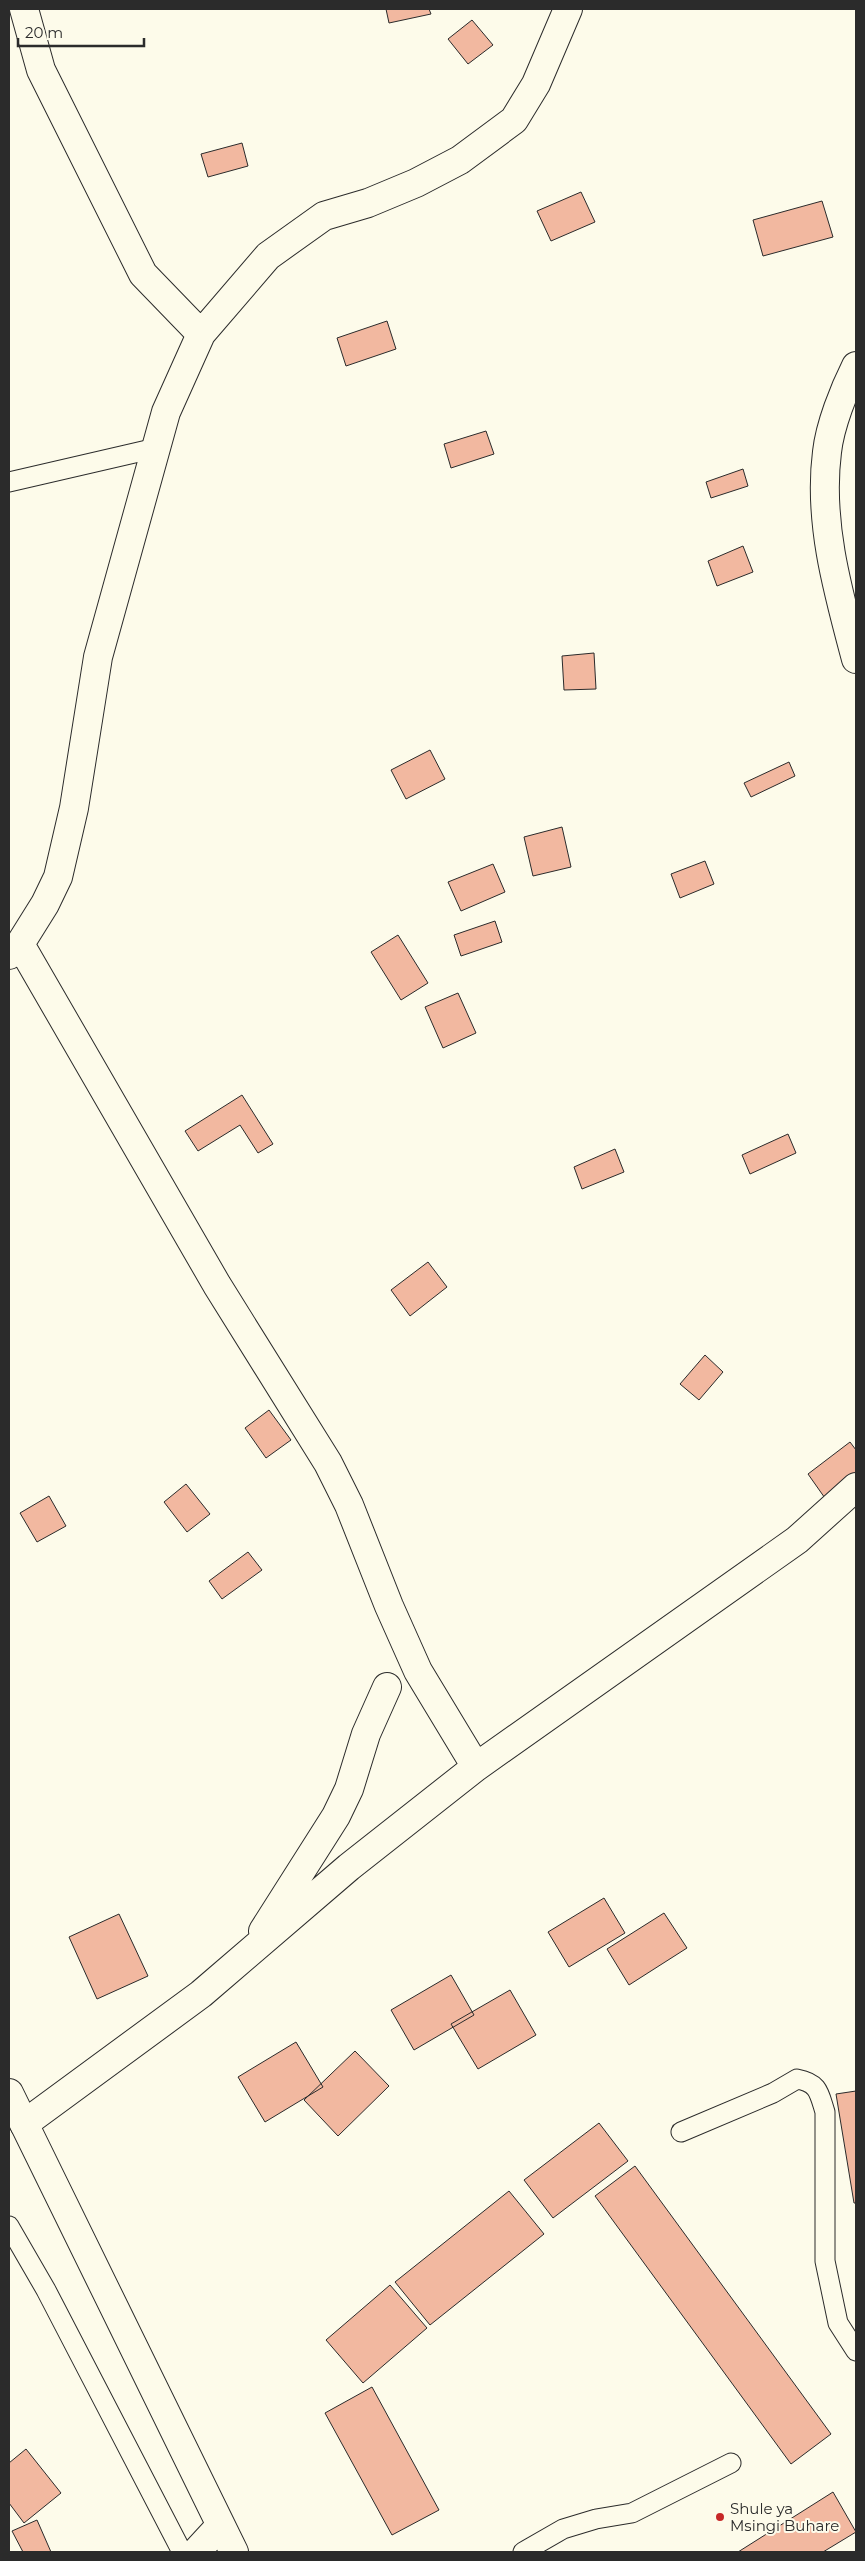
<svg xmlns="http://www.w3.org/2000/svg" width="865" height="2561" viewBox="0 0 865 2561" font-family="Montserrat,sans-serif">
	<rect width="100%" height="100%" fill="#fdfbea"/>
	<!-- building -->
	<path fill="#f2b8a0" stroke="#2b2b2b" d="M386,9h43l2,5 -42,9z
		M472,20l21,25 -25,19 -20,-25z
		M242,143l6,23 -40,11 -7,-23z
		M581,192l14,30 -44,19 -14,-30z
		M822,201l11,36 -70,19 -10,-36z
		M387,321l9,28 -50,17 -9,-28z
		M486,431l8,23 -43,14 -7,-24z
		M743,469l5,17 -37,12 -5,-16z
		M743,546l10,26 -36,14 -9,-25z
		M594,653l2,36 -32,1 -2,-34z
		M430,750l15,29 -39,20 -15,-29z
		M789,762l6,14 -44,21 -7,-14z
		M562,827l9,40 -38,9 -9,-39z
		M705,861l9,23 -34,14 -9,-24z
		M493,864l12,28 -44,19 -13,-29z
		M495,921l7,21 -41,14 -7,-21z
		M398,935l30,48 -27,17 -30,-48z
		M458,993l18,40 -33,15 -18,-41z
		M242,1095l31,49 -15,9 -18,-28 -42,26 -13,-20z
		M788,1134l8,19 -46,21 -8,-19z
		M615,1149l9,23 -42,17 -8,-22z
		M428,1262l19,25 -37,29 -19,-26z
		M705,1355l18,17 -24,28 -19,-16z
		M269,1410l22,30 -25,18 -21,-30z
		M850,1442l6,8v30l-29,21 -19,-27z
		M186,1484l24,30 -23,18 -23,-30z
		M49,1496l17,30 -29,16 -17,-29z
		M248,1552l14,18 -40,29 -13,-18z
		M604,1898l21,35 -56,34 -21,-35z
		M664,1913l23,35 -58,37 -22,-36z
		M119,1914l29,62 -51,23 -28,-62z
		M451,1975l23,40 -60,35 -23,-40z
		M510,1990l26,45 -58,34 -27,-45z
		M296,2042l27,45 -58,35 -27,-45z
		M355,2051l34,35 -51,50 -34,-36z
		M856,2091v112h-2l-18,-109z
		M599,2123l29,38 -75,57 -29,-38z
		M635,2166l196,268 -40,30 -196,-268z
		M509,2191l35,43 -114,91 -35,-43z
		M390,2285l37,43 -64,55 -37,-43z
		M372,2387l67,123 -47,25 -67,-122z
		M26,2449l35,44 -37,30 -15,-20v-40z
		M833,2492l23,40 -33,20h-85z
		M37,2520l14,32h-28l-11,-21z"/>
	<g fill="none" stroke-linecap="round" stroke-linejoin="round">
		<!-- lane casing -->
		<g stroke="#2b2b2b" stroke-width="21">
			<path id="lane" d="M9,482l147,-34
				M681,2132l92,-39 24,-14c22,4 22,14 28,33v149l13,62 18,28
				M9,2226l37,64 136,262
				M523,2552l40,-23 33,-10 36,-6 99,-50"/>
		</g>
		<!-- street casing -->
		<g stroke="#2b2b2b" stroke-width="30">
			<path id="street" d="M24,9l17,61 102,204 58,60
				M856,366c-12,24 -26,59 -29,86 -9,70 11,140 29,207
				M20,944l197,341 111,178 21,42 40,101 29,65 58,96
				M9,955l11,-11 25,-40 13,-27 16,-69 24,-151 68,-245 35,-78 67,-78 56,-40 44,-13 48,-20 44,-23 54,-40 22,-36 32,-75
				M263,1931l73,-115 13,-27 17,-55 21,-47
				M24,2124l177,-130 148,-127 127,-100 321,-227 59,-53
				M196,2552l24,-26"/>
		</g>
		<!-- secondary casing -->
		<g stroke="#2b2b2b" stroke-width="30">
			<path id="secondary" d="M9,2093l225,459"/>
		</g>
		<!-- lane -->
		<use href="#lane" stroke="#fdfbea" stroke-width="19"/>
		<!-- street -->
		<use href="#street" stroke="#fdfbea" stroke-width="28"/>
		<!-- secondary -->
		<use href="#secondary" stroke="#fdfbea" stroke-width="28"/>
	</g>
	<!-- markers -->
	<circle fill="#c62828" stroke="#fdfbea" stroke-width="2" cx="720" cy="2517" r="5"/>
	<g text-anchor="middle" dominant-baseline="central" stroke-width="4" stroke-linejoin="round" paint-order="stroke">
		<!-- poi labels -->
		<g font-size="15" fill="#2b2b2b" stroke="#fdfbea" text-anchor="start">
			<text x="730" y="2508">Shule ya<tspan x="730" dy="17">Msingi Buhare</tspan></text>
		</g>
	</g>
	<!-- border -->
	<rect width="865" height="2561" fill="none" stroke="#2b2b2b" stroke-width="20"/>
	<!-- scale -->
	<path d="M18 38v8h126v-8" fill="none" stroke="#2b2b2b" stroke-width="2.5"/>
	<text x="25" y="38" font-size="15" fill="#2b2b2b" stroke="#fdfbea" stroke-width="4" paint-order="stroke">20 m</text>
</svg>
